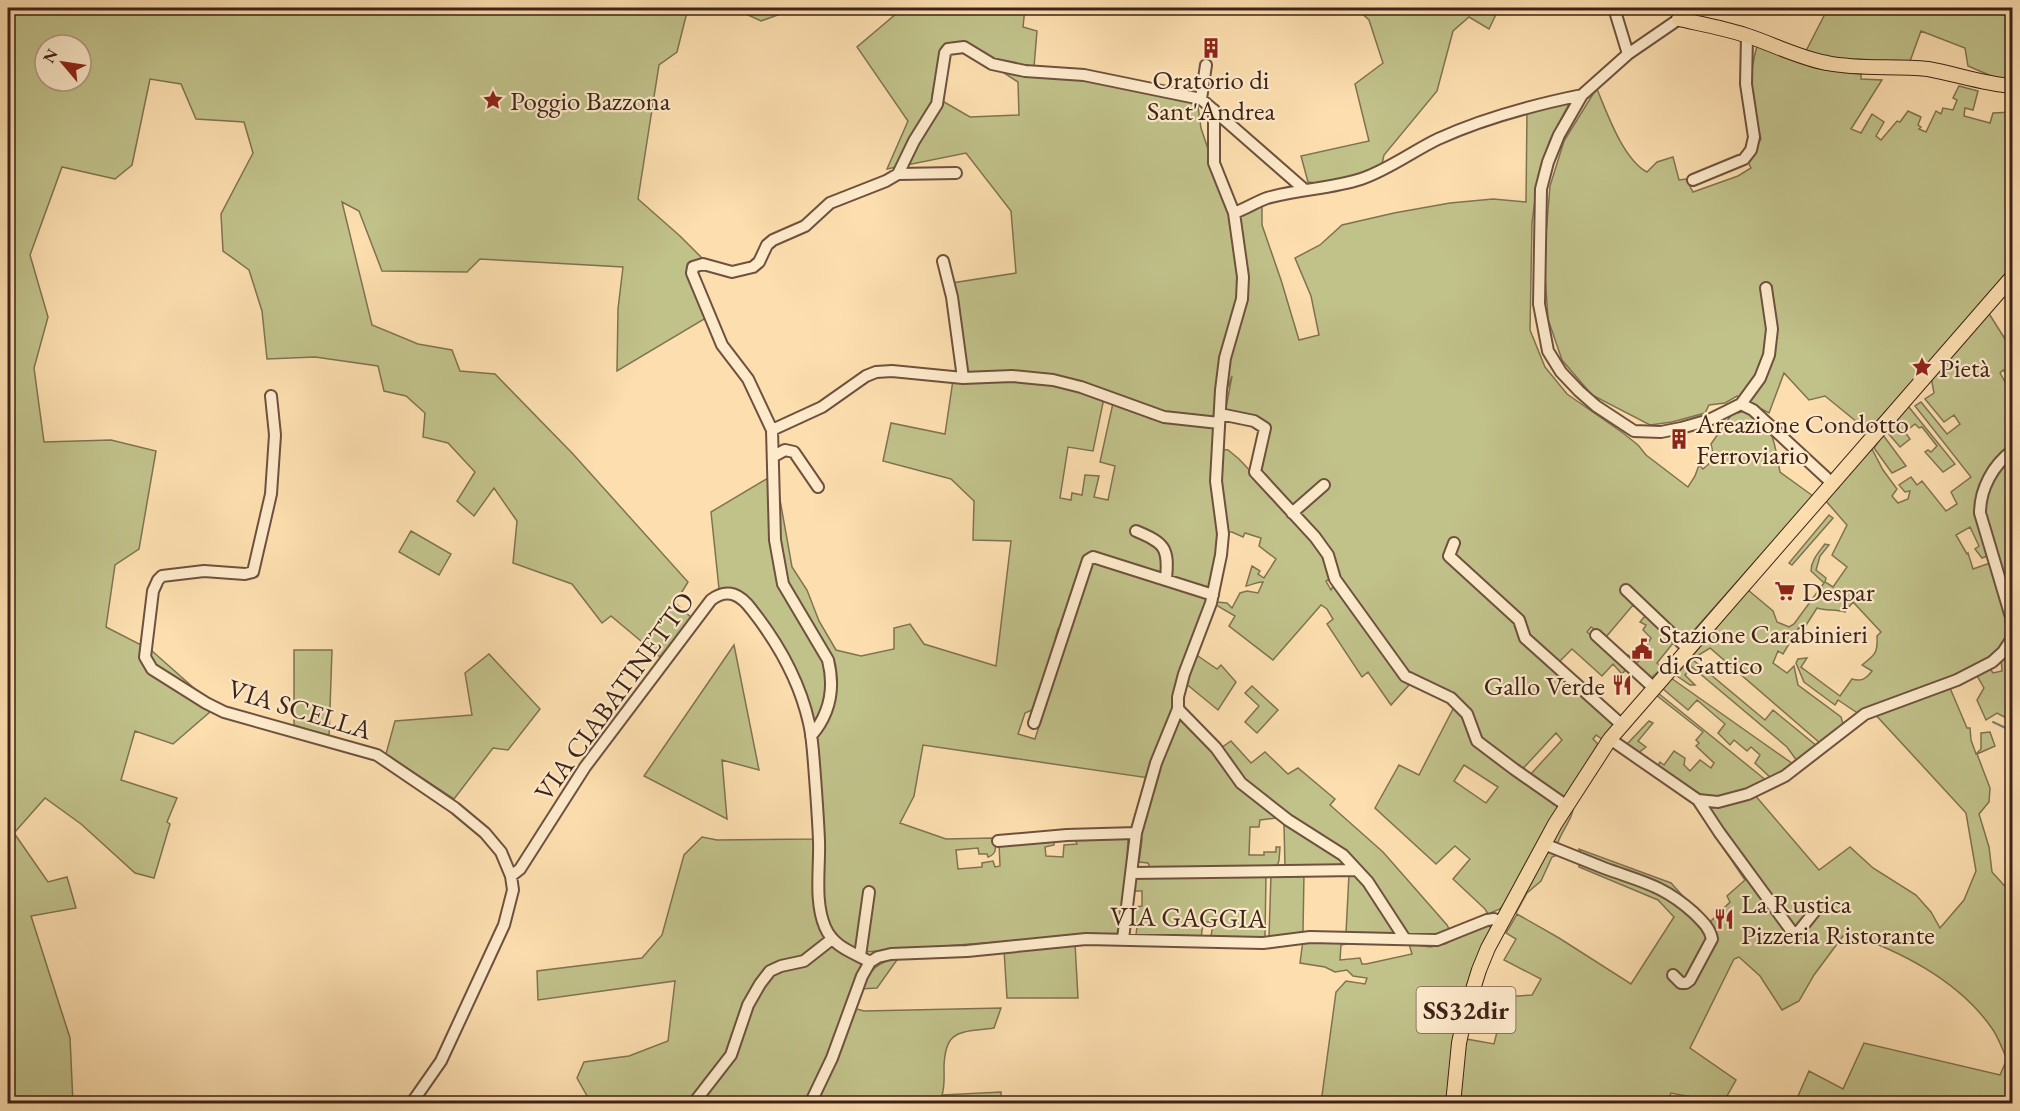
<svg xmlns="http://www.w3.org/2000/svg" width="2020" height="1111" viewBox="0 0 2020 1111" font-family="'EB Garamond',serif">
	<rect width="100%" height="100%" fill="#fcdeaf"/>
	<filter id="stains"><feTurbulence type="fractalNoise" baseFrequency=".00333" numOctaves="4"/><feColorMatrix values="0 0 0 0 .2 0 0 0 0 .09 0 0 0 0 .02 0 0 0 .5 -.17"/></filter>
	<radialGradient id="worn" r=".72"><stop offset=".6" stop-color="#630" stop-opacity="0"/><stop offset="1" stop-color="#630" stop-opacity=".3"/></radialGradient>
	<!-- green -->
	<path fill="#c1c18a" stroke="#807251" stroke-width="1.5" fill-rule="evenodd" d="M8,8h680l-11,44 -18,13 -21,134 42,37 22,22 -13,9 17,51 -89,53 1,-62 5,-42 -143,-8 -13,13 -85,-1 -23,-60 -17,-9 30,123 46,19 34,6 8,21 35,3 78,80 115,128 -13,21 17,15 -32,39 -49,-41 -9,7 -30,-39 -59,-21 4,-42 -23,-33 -20,28 -17,-15 18,-29 -27,-29 -25,-6 2,-24 -19,-17 -22,-5 -6,-25 -63,-9 -48,2 -5,-48 -13,-41 -26,-19 -2,-37 32,-61 -9,-31 -48,-3 -15,-35 -31,-5 -18,86 -17,14 -53,-12 -32,88 18,62 -14,51 10,74 67,-2 45,11 -17,98 -24,16 -9,62 45,23 53,47 7,14 -38,33 -38,-13 -14,49 56,18 -10,24 3,2 -16,54 -19,-5 -54,-49 -36,-26 -31,35 34,49 19,-5 9,31 -45,8 39,122 3,65h-65zM45,45h36v36h-36z
		M733,8h64l-36,13z
		M903,8h122l-2,19 14,4 -3,36 47,4 115,21 5,36 29,87 32,-10v20l19,55 18,60 20,-5 -8,-39 -16,-38 25,-13 22,-20 52,-12 56,-10 43,-4 33,3 1,-91 43,-9 -20,38 -12,36 -6,47 -2,107 15,37 22,27 56,39 15,12 8,10 42,32 7,-11 4,-11 4,4 11,-10 -3,-15 21,-30c4,0 10,-3 15,-2 26,2 29,40 33,60l33,24 -133,150 -6,-4 -17,21 5,5 -11,10 -5,-1 -20,-19 2,-3 9,8 11,-12 -3,-3 6,-10 -8,-8 3,-5 -6,-3 5,-6 -12,-11 -27,32 -15,-10 -4,5 40,36 -5,6 -9,-10 -11,12 -30,-27 -18,18 62,56 -14,16 -6,-4 -3,4 5,5 -33,54 -5,-1 -31,-21 33,-36 -6,-7 -39,42 42,31 -51,93 -8,10 -12,5 -3,-5 -32,-30 17,-20 -15,-13 -19,18 -61,-56 24,-43 20,10 35,-68 -4,-6 -40,-17 -19,21 -23,-33 -6,5 -35,-53 6,-5 -6,-10 -6,-4 -48,55 -44,-34 6,-10 -19,-11 1,-3 10,1 5,5 8,-15 7,-2 11,2 5,-11c-7,0 -11,3 -17,4l6,-20 8,5 -2,3 6,4 12,-19 -17,-13 2,-8 -16,-5 -2,4 -11,-5h-8l-6,-37 1,-46 9,1 11,9 75,80 11,17 8,21 -7,4 5,9 5,-10 -8,-25 1,-1c-21,-29 -46,-54 -68,-82l8,-38 -18,-10 -27,-6 8,-42 -19,51 -1,56 6,46 -1,33 -5,26 -5,3 -36,-13 -3,-1 1,-4 -5,-1 -6,3 -69,-22 -12,35 -5,2 -3,8 4,2 -9,30 -6,-1 -3,11 4,4 -23,64 -11,5 -7,21 17,5 57,-179 118,39 -27,68 -13,50 -18,47 -3,14 -226,-33 -9,51 -14,27 46,16 47,-1c3,7 5,16 -5,19l-1,-3h-8l-1,-6 -22,2 2,19 24,-2v-4l11,-2 2,6 5,-1 -1,-23 55,-4v6l-9,2 1,9 17,1 1,-12 13,-1 -2,-5 50,-3 3,3 -2,40 -7,56h-29l-225,17c-6,-2 -13,-3 -18,-6 -29,-18 -25,-55 -26,-84l-6,-1c1,24 0,57 15,77l-28,22 -33,11 -10,13 -11,21 -18,50 -38,48h-101l-14,-25 7,-16 45,-6 39,-15 7,-60 -137,19 -1,-29 105,-13 20,-23 22,-80 18,-18 15,3 98,-1c-2,-37 -1,-78 -8,-115 -6,-29 -22,-58 -38,-83 -11,-17 -22,-35 -39,-45l-10,2 -9,-86 57,-34 9,5 15,84 15,23 12,31 17,29 25,6 33,-7v-21l16,-4 14,20 72,22 15,-125 -38,-1 1,-39 -23,-22 -68,-18 8,-38 54,11 8,-54 62,-2 28,3 61,17 -11,53 -25,-4 -8,51 11,2 1,-7 10,2 3,-20 14,1 -5,21 14,3 7,-34 -15,-4 13,-59 38,16 2,-1 -4,-9 -78,-28 -42,-9 -64,3 -13,-92 64,-10 -5,-62 -45,-58 -79,16 21,-48 -51,-74zM949,46h14l55,36 1,33 -49,2 -38,-22 9,-42zM1464,765l34,22 -12,16 -32,-22z
		M1356,8h143l-10,21 -20,-12 -16,14 -16,60 -53,64 -2,9c-24,11 -47,23 -74,18l-7,-26 68,-15 -14,-57 28,-21 -14,-43z
		M1828,8h184v74l-9,-1 -35,-15 -3,-18 -44,-17 -12,33 -79,-6 -25,-5z
		M1757,46l104,24v9l21,1 -31,49 10,4 11,-19 12,8 -8,14 5,4 16,-19 3,1 8,-11 13,6 -3,8 3,2 -2,2 7,3 10,-21 5,3 2,-6 10,2 4,-10 -4,-2 6,-12 19,5 -5,19 -8,-2 -1,8 26,7 3,-10 19,-1v159l-144,160 -43,-35 -16,4 -25,-27 -15,40 -32,-17 -12,7 -16,2 -4,8 -33,9 -22,3 -58,-30 -30,-35 -14,-41 -4,-60 6,-73 14,-45 29,-47 4,-5c10,24 26,70 50,83l10,-10 16,-5 6,23 7,-1 7,13 45,-16 13,-8 -3,-6 13,-23c-11,-35 -14,-58 -4,-93z
		M1988,312l24,38v18l-6,5 -3,-3 -3,3 12,21v53l-30,37 -7,24 12,48 -5,2 -7,-9 4,-3 -9,-19 -14,8 11,19 1,-1 5,16 17,-6c6,18 24,56 18,75 -8,29 -119,64 -149,76l-21,-14 -3,5 -31,-23 -8,-19 2,-4 9,-1 -6,9 39,29 12,-17c9,3 14,0 20,-8l-10,-6c13,-10 16,-12 15,-29l4,-4 -28,-30 -8,10c-10,-3 -18,-1 -28,-4l-14,22 -4,-3 -16,27 -5,-3 -5,12 14,10 7,-7 4,19 43,32 2,7 -23,19 -110,-95 -18,11 73,61 8,-10 45,37 -21,14 -10,-14 -95,-80 -7,8 10,10h-5l-13,-9 1,-3 70,-83 25,21 4,11 12,5 5,-3 30,-41 -13,-12c0,-11 8,-19 14,-27l4,1 -9,11 -4,14 10,8 -1,4 8,5 14,-20 -15,-12 15,-30 -22,-25 47,-51 11,21 14,19 -5,7 6,7 10,-4 2,-8 -5,1 -6,-7 12,-8 6,8 5,-4 24,30 11,-7 -6,-12 20,-15 -56,-71 6,-4 26,32 13,-10 -6,-9 -10,7 -19,-23 9,-6 -3,-16z
		M1908,406l47,58 -12,8 -18,-20 3,-2 3,2 6,-6 -15,-19 -3,1 -4,-4 -10,8 5,7 -10,8 -13,-15z
		M1883,435l23,31 -14,7 -18,-25z
		M2012,456v161l-29,-106c1,-23 14,-39 29,-55z
		M1829,515l4,3 -41,47 -3,-2z
		M411,531l40,23 -12,21 -40,-23z
		M2012,641v80l-15,-8 -11,7 -9,-20 7,-12 -8,-14 13,-7 4,6 9,-2 -1,-13z
		M734,645l25,125 -37,-10 5,59 -83,-43z
		M294,650h38l-3,87 -35,-12z
		M489,654l51,55 -32,41 -15,-2 -39,51 -68,-45 9,-33 77,-6 -7,-42z
		M1195,654l22,15 4,-4 15,17 -18,28 -34,-28z
		M1671,678l122,86 -22,14 -16,-15 5,-8 -9,-8 -4,4 -13,-11 -4,5 -12,-12 7,-9 -28,-24 -9,10 -25,-21v-3z
		M1252,686l26,24 -21,23 -12,-11 14,-16 -14,-13z
		M1950,688l17,40h3l1,12 5,14 5,-5v-16l9,-1 5,14 -18,8 13,34 -1,14 -10,12 10,33 3,25 20,22v209h-217l14,-32 34,18 21,-46 136,32 7,-16c-5,-10 -9,-23 -16,-32 -34,-48 -92,-76 -145,-95l-32,43 -15,26 -17,9 -22,-34 -21,-19 -5,2 -44,89 46,32 -13,23 -52,-10 -4,10 -208,1 7,-65 28,5 3,-12 -7,-1 11,-34 31,-2 9,-16 -37,-19 12,-21 -10,-6 11,-19 42,24 72,46 43,-67 -16,-17 -79,-33v-18l92,34 37,41 22,-22 -3,-6 18,-16 -51,-75v-3l55,76 43,62 4,-1 -29,-46 -64,-89 51,-10 65,76 31,-23 23,21 43,27 15,17 9,16 24,-28 12,-29 -10,-58 -93,-101z
		M1658,693l109,88 -19,10 -33,7 -11,-1 -47,-30 3,-5 4,3 10,-14 11,7 -1,7 6,6 10,-11 11,8 3,-5 -18,-17 3,-3 -3,-3 7,-8 -47,-37z
		M1178,715l34,32 11,17 125,101 -63,3 -1,-44 -7,-6 -17,2 -1,7h-9l-1,28h15v-3h12v-5h4l-1,13 -2,7 -126,3 -3,-7 -9,-1 3,-23 -2,-12 18,-63z
		M1649,721l4,2 -15,18 8,6 -8,6 -15,-9 5,-1z
		M1231,741l20,22 14,-11 23,22 10,-6 37,31 -5,6 53,47 64,73 4,8 -10,3 -32,-1 -47,-63 -64,-48 -56,-45 -21,-31z
		M1574,803c0,15 -13,28 -17,42l19,17 -19,-7 -5,2 -11,24 -14,12 -11,20h-3z
		M1304,873l-1,59 -34,5 2,-62z
		M1352,873l9,6 36,54 -3,2 -48,-2 3,-59z
		M1266,874l-1,63h-54l2,-15h-10l-2,17 -65,-4 1,-9 -5,-5 3,-14 7,-1v-15h-10l2,-15z
		M1485,924l7,4 -17,33 -15,48 -6,28 -6,66h-127l15,-111 10,-11 19,3 2,-6 -14,-2 -6,-6 -12,2 -10,-5 -25,-4 3,-23 61,1 -23,4 -1,15 20,-2 2,6h4l46,-10 -3,-10 21,3 15,-3z
		M832,942l28,17 1,9 -30,88 -23,47 -114,1 20,-24 36,-74 21,-33z
		M1075,943l3,55h-71l-3,-48z
		M899,957l-22,31 -17,1c12,-21 16,-26 39,-32z
		M853,1008l11,3 137,-3 -7,20c-32,5 -49,-1 -50,39 0,10 1,19 -2,28l59,-3v11l-187,1z"/>
	<g fill="none" stroke-linecap="round" stroke-linejoin="round">
		<!-- stream -->
		<path stroke="#797e73" stroke-width="2" d="M1993,722l19,9"/>
		<!-- minor casing -->
		<g stroke="#6e513e" stroke-width="14">
			<path id="minor" d="M1614,8l14,46
				M1679,19l-51,35 -46,41 -23,40 -11,27 -7,27 -2,115 9,47 13,21 18,19 17,15 38,25 27,1 20,-4 28,-8 32,-16 19,-26 9,-23 3,-26 -6,-41
				M1201,99l5,-34
				M1214,110v53l20,50
				M898,174l16,-33 23,-37 8,-51 3,-4 16,-2 28,17 33,7 59,4 117,24 104,91
				M1693,180l51,-21 7,-9 3,-13 -8,-53 1,-48
				M943,261l9,36 11,81
				M271,396l4,39 -4,59 -18,78 -8,2 -41,-3 -42,5 -4,4 -5,11 -8,66 7,12 54,34 18,9 153,43 78,53 30,25 16,19 10,24 2,14 -9,35 -63,136 -30,43
				M1741,404l12,6 80,74
				M1220,414l34,7 11,7 -10,44 60,65 13,18 7,24 70,97 46,22 16,16 10,27 37,28 53,37
				M772,430l50,-23 44,-31 10,-4 16,-1 71,7 49,-2 41,4 28,7 83,30 55,6
				M2012,451c-19,14 -32,38 -32,62l31,104 1,11
				M774,456l11,-6 9,2 24,35
				M1292,513l32,-28
				M1136,531c29,12 33,17 30,48
				M1454,543l-5,13 70,64 6,18 97,87
				M1626,590l62,59
				M1596,635l58,53
				M1034,723l54,-163 5,-3 120,38
				M811,736c19,-22 24,-48 17,-76l-45,-76 -8,-44 -3,-110 -24,-51 -26,-34 -30,-72 1,-6 10,-3 29,8 21,-5 6,-5 8,-17 6,-5 32,-14 25,-23 56,-22 12,-7 58,-1
				M1610,739l88,61 20,2 30,-8 37,-18 80,-62 92,-34 35,-18 11,-10 8,-12 1,-11
				M1698,800l21,32 74,101 6,-2 16,-20
				M998,841l69,-6 69,-2
				M1544,844c20,8 40,16 60,24 38,14 59,17 90,45 8,8 16,15 18,26l-22,41 -4,3h-5l-8,-8
				M1131,873l226,-3
				M511,876l9,-7 65,-102 126,-167c17,-13 30,-5 41,10 26,33 48,73 57,113 3,13 4,28 5,41 2,26 4,51 5,77 1,27 -5,60 6,86 9,21 28,25 45,35
				M1123,939l13,-106 20,-70 22,-54
				M1405,939l-37,-57 -25,-27 -55,-35 -47,-37 -25,-35 -38,-39v-12l6,-23 27,-71 10,-48 2,-21 -7,-53 5,-91 4,-32 17,-59 1,-22 -9,-64c11,-4 22,-11 33,-15 31,-9 63,-9 94,-19 27,-9 52,-28 77,-40 46,-21 95,-34 144,-44
				M860,956l9,-64
				M693,1104l38,-49 17,-50 12,-21 10,-13 11,-5 23,-5 28,-22
				M810,1104l22,-46 30,-82 8,-14 8,-5 13,-3 76,-3 119,-12 177,4 47,-6 127,3 50,-20 7,-1 8,3"/>
		</g>
		<!-- major casing -->
		<g stroke="#3e2218" stroke-width="16">
			<path id="major" d="M1686,8l-7,11c22,5 45,9 66,16 28,9 54,23 82,28 34,7 67,2 101,6 28,5 56,15 84,17
				M1453,1104l6,-61 6,-28 14,-45 9,-22 67,-124 55,-85 402,-462"/>
		</g>
		<!-- minor -->
		<use href="#minor" stroke="#fdeacb" stroke-width="10"/>
		<!-- major -->
		<use href="#major" stroke="#fcdeaf" stroke-width="14"/>
	</g>
	<!-- icons -->
	<defs>
		<g id="building-bare" transform="scale(1.62)"><path d="M-4-6H4V6H1V3H-1V6H-4ZM-2.5-4.3h1.7v1.8h-1.7ZM.8-4.3h1.7v1.8H.8ZM-2.5-1h1.7V.8h-1.7ZM.8-1h1.7V.8H.8Z" fill="#8f2418" stroke="#fdeacb" stroke-width="2.5" paint-order="stroke"/></g>
		<g id="sight-bare" transform="scale(1.62)"><path d="M0-6L1.8-2.2L6-1.7L2.9 1.2L3.7 5.4L0 3.3L-3.7 5.4L-2.9 1.2L-6-1.7L-1.8-2.2Z" fill="#8f2418" stroke="#fdeacb" stroke-width="2.5" paint-order="stroke"/></g>
		<g id="supermarket-bare" transform="scale(1.62)"><path d="M-6-5.5h2.5l.6 2H6L4.5 2H-2.5L-4.4-4H-6ZM-1.5 3.2a1.3 1.3 0 1 0 .1 0ZM3 3.2a1.3 1.3 0 1 0 .1 0Z" fill="#8f2418" stroke="#fdeacb" stroke-width="2.5" paint-order="stroke"/></g>
		<g id="civic-bare" transform="scale(1.62)"><path d="M-.6-6.5H3V-4.5H.6V-3L4-1V1h2V6H-6V1h2V-1L-.6-3ZM-1.2 2.5V6h2.4V2.5Z" fill="#8f2418" stroke="#fdeacb" stroke-width="2.5" paint-order="stroke"/></g>
		<g id="restaurant-bare" transform="scale(1.62)"><path d="M-5-6h1v4h1v-4h1v4h1v-4h1v5L-1.5 .5V6h-2V.5L-5-1ZM5-6V6H3V1.5H1.5Q1.5-4 5-6Z" fill="#8f2418" stroke="#fdeacb" stroke-width="2.5" paint-order="stroke"/></g>
	</defs>
	<g fill-rule="evenodd">
		<use href="#building-bare" x="1211" y="48"/>
		<use href="#sight-bare" x="493" y="100"/>
		<use href="#sight-bare" x="1922" y="367"/>
		<use href="#building-bare" x="1679" y="439"/>
		<use href="#supermarket-bare" x="1785" y="591"/>
		<use href="#civic-bare" x="1642" y="649"/>
		<use href="#restaurant-bare" x="1622" y="685"/>
		<use href="#restaurant-bare" x="1724" y="919"/>
	</g>
	<g text-anchor="middle" dominant-baseline="central" stroke-width="4.5" stroke-linejoin="round" paint-order="stroke">
		<!-- shield labels -->
		<rect fill="#fdeacb" stroke="#775e4e" stroke-width="1.5" x="1416.5" y="987" width="99" height="46" rx="4.5"/>
		<g font-size="26" font-weight="bold" fill="#3e2218">
			<text x="1466" y="1010">SS32dir</text>
		</g>
		<!-- poi labels -->
		<g font-size="27" fill="#3e2218" stroke="#fdeacb" text-anchor="start">
			<text x="1211" y="79" text-anchor="middle">Oratorio di<tspan x="1211" dy="31">Sant'Andrea</tspan></text>
			<text x="510" y="100">Poggio Bazzona</text>
			<text x="1939" y="367">Pietà</text>
			<text x="1696" y="423">Areazione Condotto<tspan x="1696" dy="31">Ferroviario</tspan></text>
			<text x="1802" y="591">Despar</text>
			<text x="1659" y="633">Stazione Carabinieri<tspan x="1659" dy="31">di Gattico</tspan></text>
			<text x="1605" y="685" text-anchor="end">Gallo Verde</text>
			<text x="1741" y="903">La Rustica<tspan x="1741" dy="31">Pizzeria Ristorante</tspan></text>
		</g>
		<!-- street labels -->
		<g font-size="27" fill="#3e2218" stroke="#fdeacb">
			<text transform="translate(614 696) rotate(-54)">VIA CIABATINETTO</text>
			<text transform="translate(300 709) rotate(17)">VIA SCELLA</text>
			<text transform="translate(1188 917) rotate(1)">VIA GAGGIA</text>
		</g>
	</g>
	<!-- margin -->
	<rect width="2020" height="1111" fill="none" stroke="#fcdeaf" stroke-width="30"/>
	<rect x="9" y="9" width="2002" height="1093" fill="none" stroke="#3e2218" stroke-width="3"/>
	<rect x="15" y="15" width="1990" height="1081" fill="none" stroke="#3e2218" stroke-width="1.5"/>
	<!-- north arrow -->
	<g transform="translate(63 63) rotate(299)"><circle r="28" fill="#fdeacb" stroke="#b19a83" stroke-width="1.5"/>
	<path d="M0-4.5L10 22L0 15L-10 22Z" fill="#8f2418"/>
	<text y="-9" font-size="16" font-weight="bold" text-anchor="middle" fill="#3e2218">N</text>
	</g>
	<rect width="100%" height="100%" filter="url(#stains)"/>
	<rect width="100%" height="100%" fill="url(#worn)"/>
</svg>
